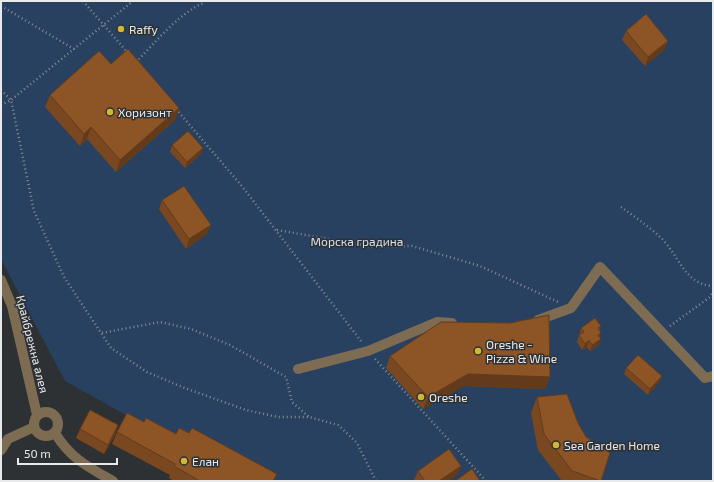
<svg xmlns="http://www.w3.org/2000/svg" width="714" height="482" viewBox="0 0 714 482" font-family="'Exo 2',sans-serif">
	<rect width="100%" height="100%" fill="#2e3134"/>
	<!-- green -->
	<path fill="#284161" d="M1,1h712v480h-439l-114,-47 -95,-53 -64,-122z"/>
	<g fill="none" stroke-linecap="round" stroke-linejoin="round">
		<!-- path -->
		<path stroke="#898b8e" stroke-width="2.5" stroke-dasharray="1 3" stroke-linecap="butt" d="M83,1l44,51
			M1,6l73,43
			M136,62c20,-20 41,-47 67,-59
			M1,90l10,10 23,111 30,66 47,71 36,24 35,15 64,23 32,7h31l29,8 19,18 19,38
			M1,105l10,-5 122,-99
			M176,109l65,76 120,156
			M621,207c13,9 27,19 39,30 19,17 23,47 53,49
			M277,230l97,17 38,-1 68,20 78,36
			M670,326l40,-29 3,-5
			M102,333l58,-11 31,7 39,16 56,32 6,25 17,15
			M375,359l111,122"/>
		<!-- minor -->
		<path stroke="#7d6b52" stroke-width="10" d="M1,280l11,26 25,109
			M538,320l33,-12 29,-41 105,111 8,-2
			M298,369l70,-18 69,-29 15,1
			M34 424a12 12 0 1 1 24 0a12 12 0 1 1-24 0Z
			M55,433c15,25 33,34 58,48
			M1,450l7,-11 26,-12"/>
	</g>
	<!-- wall -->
	<path fill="#794821" d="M626,31l42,10 -4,9 -19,16 -23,-26z
		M111,64l68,44 -4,12 -59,52 -29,-33 -7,7 -35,-39 5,-12z
		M172,145l29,9 -16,14 -15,-16z
		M162,200l45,34 -21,15 -27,-40z
		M601,326l-2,4 1,7 -1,8 -9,6 -3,-4 -5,3 -5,-8 4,-14z
		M390,356l160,21 -5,12 -81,-3 -41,23 -37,-41z
		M626,368l36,8 -3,6 -11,13 -24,-21z
		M537,397l41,26 8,14 24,16 -9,28h-39l-24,-31 -7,-37z
		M144,422l32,12 13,-1 85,48h-100l-5,-3 1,-3 -58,-31 5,-12z
		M118,425l-3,10 -11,19 -28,-16 4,-9z
		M461,466l-4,9 -8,6h-34l-1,-1 4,-9z"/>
	<!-- shaded-wall -->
	<path fill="#633b1b" d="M668,41l-4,9 -19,16 3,-9z
		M179,108l-4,12 -59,52 4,-12z
		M91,127l-4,12 -7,7 4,-12z
		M203,148l-2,6 -16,14 2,-6z
		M211,225l-4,9 -21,15 3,-10z
		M601,339l-2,6 -9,6 2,-6z
		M589,340l-2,7 -5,3 3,-6z
		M468,374l82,3 -5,12 -81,-3 -41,23 5,-12z
		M662,376l-3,6 -11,13 2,-6z
		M118,425l-3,10 -11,19 4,-9z
		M461,466l-4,9 -8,6h-10z"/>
	<!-- building -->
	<path fill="#8d5426" stroke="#633b1b" d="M646,14l22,27 -20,16 -22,-26z
		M128,49l51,59 -59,52 -29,-33 -7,7 -34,-39 49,-44 12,13z
		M188,131l15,17 -16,14 -15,-17z
		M184,186l27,39 -22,14 -27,-39z
		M549,315l1,62 -82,-3 -40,23 -38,-41 51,-34 69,1z
		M595,318l6,8 -3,2 3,5 -3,2 3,4 -9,6 -3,-5 -4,4 -6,-9 5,-3 -3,-4z
		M638,355l24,21 -12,13 -24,-21z
		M567,394l11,29 8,14 24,16 -9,28 -29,-10 -28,-37 -7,-37z
		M90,410l28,15 -10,20 -28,-16z
		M127,413l17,9 2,-4 30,16 3,-6 10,5 3,-5 85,46 -4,7h-73l-26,-15 1,-2 -58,-32z
		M449,449l12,17 -22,15h-14l-7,-10z
		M472,469l8,12h-25z"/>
	<!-- markers -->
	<g fill="#d2b635" stroke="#2e3134" stroke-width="1.5">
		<circle cx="121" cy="29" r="4"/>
		<circle cx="110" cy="112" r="4"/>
		<circle cx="478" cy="351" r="4"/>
		<circle cx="421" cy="397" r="4"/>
		<circle cx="556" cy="445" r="4"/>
		<circle cx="184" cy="461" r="4"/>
	</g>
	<g text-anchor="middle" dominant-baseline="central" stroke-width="3" stroke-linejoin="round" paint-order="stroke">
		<!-- poi labels -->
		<g font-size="12" fill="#e8eaec" stroke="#2e3134" text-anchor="start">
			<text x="129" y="29">Raffy</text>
			<text x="118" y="112">Хоризонт</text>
			<text x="486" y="344">Oreshe -<tspan x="486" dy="14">Pizza &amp; Wine</tspan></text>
			<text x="429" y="397">Oreshe</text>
			<text x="564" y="445">Sea Garden Home</text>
			<text x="192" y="461">Елан</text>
		</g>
		<!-- park labels -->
		<g font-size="12" fill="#d4e0f0" stroke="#2e3134">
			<text x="357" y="241">Морска градина</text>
		</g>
		<!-- street labels -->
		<g font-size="12" fill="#e8eaec" stroke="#2e3134">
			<text transform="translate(33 344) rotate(76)">Крайбрежна алея</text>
		</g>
	</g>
	<!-- border -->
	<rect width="714" height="482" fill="none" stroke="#e8eaec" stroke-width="4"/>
	<!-- scale -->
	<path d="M18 458v6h99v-6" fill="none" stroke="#e8eaec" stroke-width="2"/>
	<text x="24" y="458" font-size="12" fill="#e8eaec" stroke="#2e3134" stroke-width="3" paint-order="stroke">50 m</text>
</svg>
